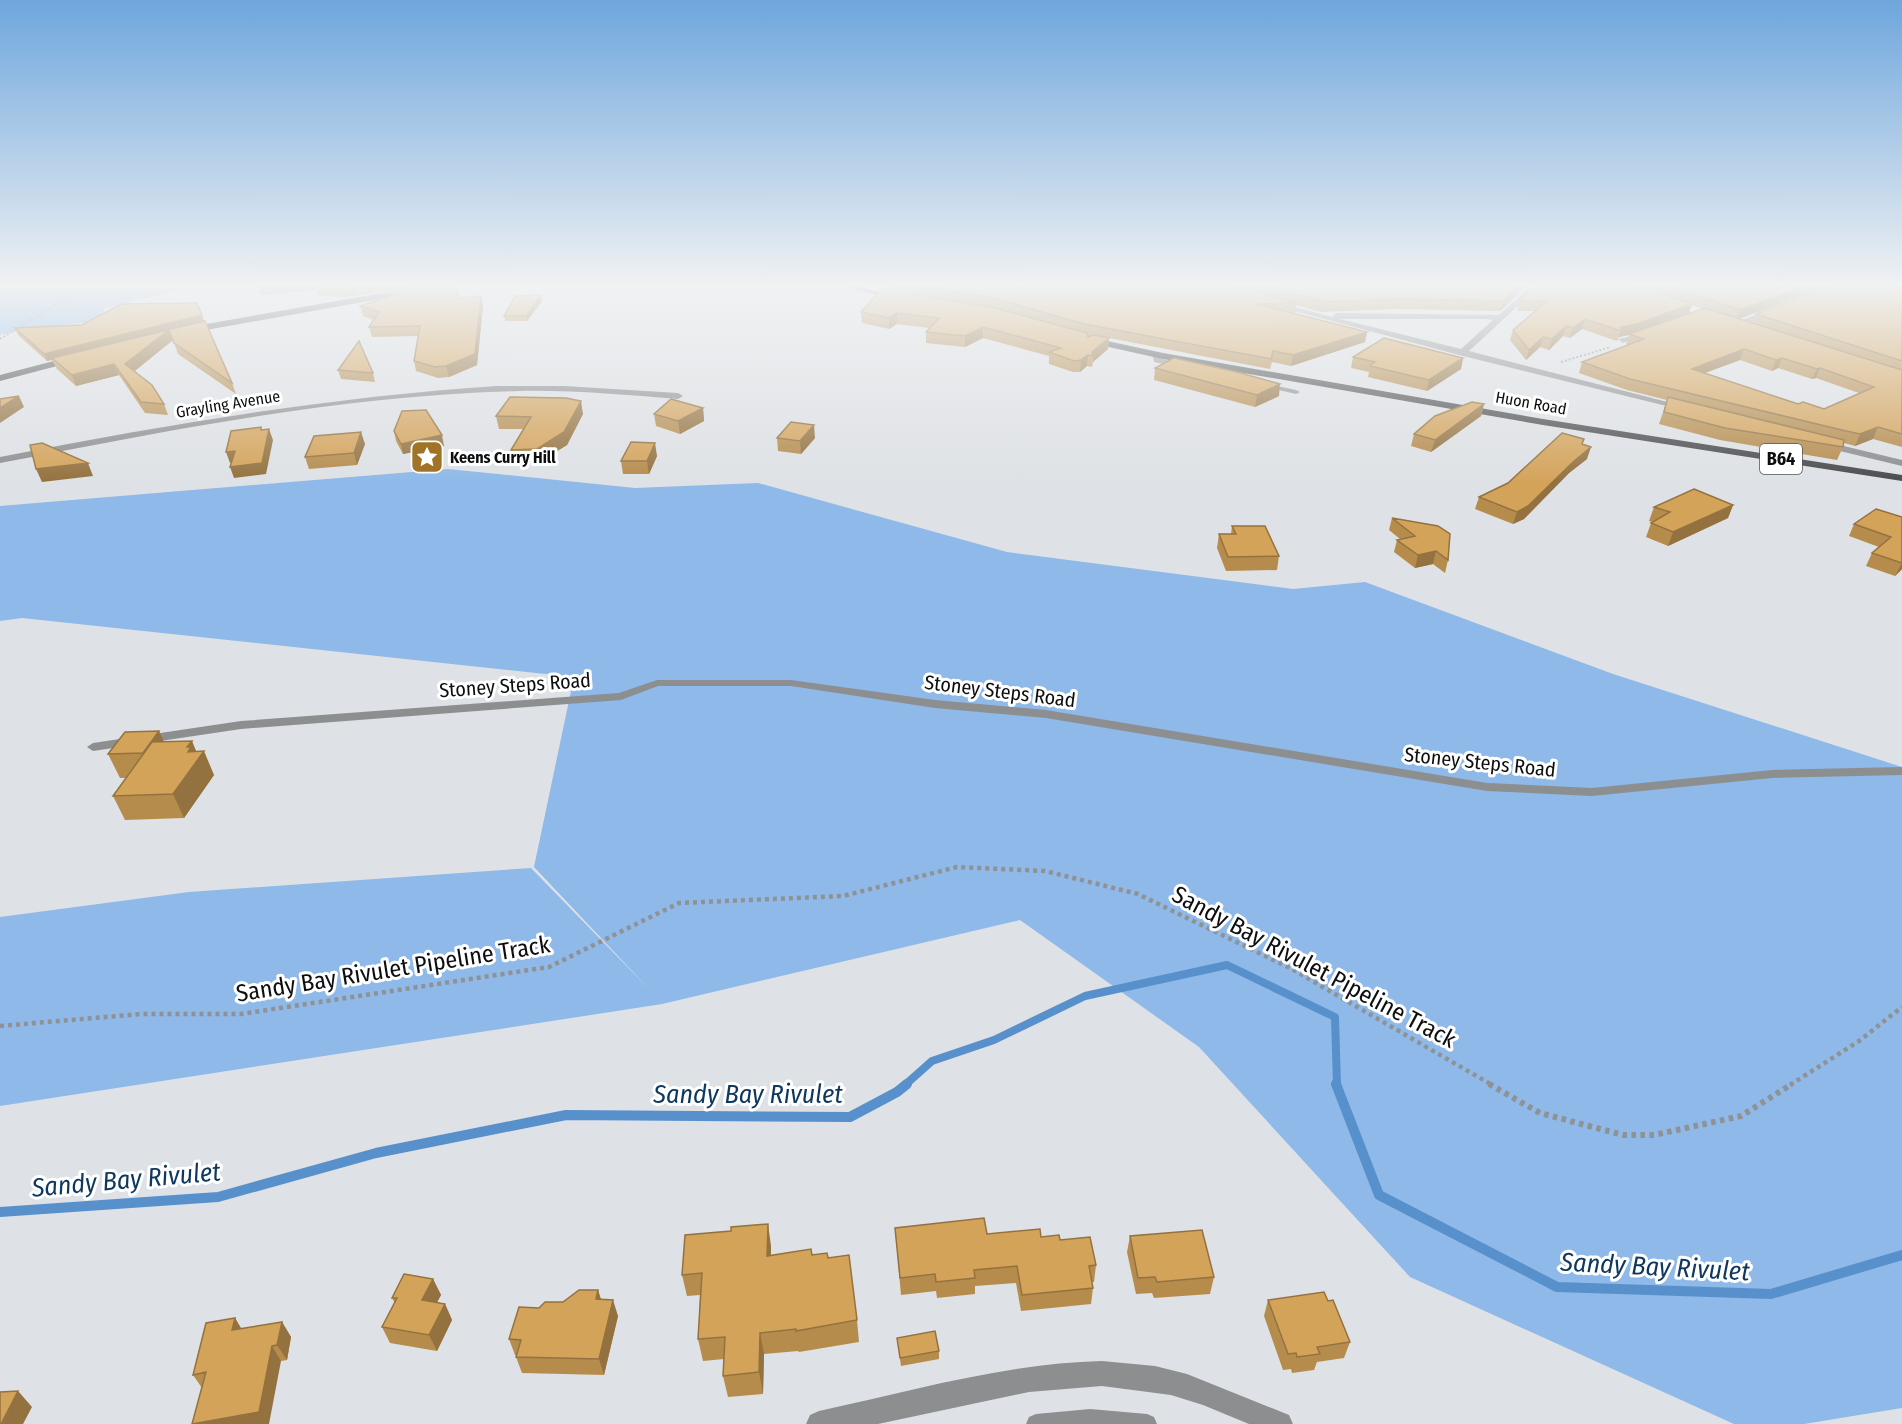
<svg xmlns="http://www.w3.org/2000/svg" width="1902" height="1424" viewBox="0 0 1902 1424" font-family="'Fira Sans Condensed',sans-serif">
	<rect width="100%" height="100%" fill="#dee1e5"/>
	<!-- green -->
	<path fill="#8eb9e8" d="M0,283h207l-102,25 -7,13 -77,9 -21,5z
		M448,469l187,19 123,-5 249,69 286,37 72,-7 248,92 289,93v641l-98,16h-70l-324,-147 -211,-230 -179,-127 -358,84 -662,102v-189l189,-25 342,-24 119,122 -116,-123 40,-190 -552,-59 -22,3v-115z"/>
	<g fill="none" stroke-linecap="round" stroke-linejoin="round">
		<!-- stream-far1 -->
		<path stroke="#5890cc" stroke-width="8" d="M905,1085l27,-24 62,-21 91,-44 142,-31 108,52 2,68"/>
		<!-- stream -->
		<path stroke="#5890cc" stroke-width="10" d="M1336,1084l43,111 178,92 214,7 131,-39
			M0,1212l218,-15 158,-44 190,-38 284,2 47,-25 10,-8"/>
		<!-- path-far2 -->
		<path stroke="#8f9294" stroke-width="2" stroke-dasharray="2 2" stroke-linecap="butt" d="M0,339l65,-40 39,-16
			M1561,362l50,-15"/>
		<!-- path-far1 -->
		<path stroke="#8f9294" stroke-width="4.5" stroke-dasharray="4 4" stroke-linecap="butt" d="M0,1026l141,-12h100l308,-47 130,-64 164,-7 114,-29 88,4 93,23 152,74 202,117
			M1790,1085l69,-44 43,-34"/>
		<!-- path -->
		<path stroke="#8f9294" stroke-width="6" stroke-dasharray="4.5 4.5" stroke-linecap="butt" d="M1489,1084l51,29 83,22h31l87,-19 51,-32"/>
		<!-- service -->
		<path fill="#8d8e90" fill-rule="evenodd" d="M1642,334l4,2 -1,2 -18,3 -4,2 -5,-4z
			M1152,352h6l2,6 26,8 -4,2 -28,-6z
			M1263,383l33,7 4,2 -4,2 -30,-7 -4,-2z
			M657,680h134l144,20 111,10 441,73 105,5 180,-18 130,-3v8l-130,3 -180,18 -105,-5 -441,-73 -111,-10 -144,-22h-133l-37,14 -380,29 -148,22 -6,-4 6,-4 148,-22 378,-28z
			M1090,1409l57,5 7,3 3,7h-131l3,-7 7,-3z"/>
		<!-- minor -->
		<path fill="#8d8e90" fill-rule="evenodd" d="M1534,283h9l-74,68 218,56v4l-228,-56 -187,-50 4,-3 56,15 4,-4 163,2zM1340,319h147l6,1 -32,29z
			M1772,308l4,3 -1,2 -37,14 -8,-2z
			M496,386h69l113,7 5,3 -5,3c-53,-4 -106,-9 -159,-8 -175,4 -348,39 -519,72v-6c165,-32 329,-60 496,-71z
			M1823,441l79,19v6l-83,-20v-4z
			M1102,1361l53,5 32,8 102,41 4,9h-44l-46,-19 -32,-10 -69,-9 -73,6 -151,32h-72l4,-9 9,-4c92,-20 189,-48 283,-50z"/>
		<!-- primary -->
		<path fill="#4a4c4e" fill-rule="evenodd" d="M828,283h17l55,14 -4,3z
			M410,288l4,3 -1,2 -224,40 -5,-3 5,-3z
			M1089,337l74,16 380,66 359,56v6l-359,-56 -380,-66 -77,-17v-4z
			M73,356l5,3 -2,2 -76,20v-6z"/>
	</g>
	<!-- wall -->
	<path fill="#b68c4d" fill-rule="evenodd" d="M456,283l1,10 2,5 22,-2 2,10 -6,59 -28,12 -11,1 -22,-7 -2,-10 4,-25 -46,1 -3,-10 5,-7 -11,-4 -3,-10 31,-10 -2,-6 -43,7 -28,-1 -2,-6z
		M891,283h639l-30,28 -103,-2 -76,3 -25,-7 -1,8h-5l77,19 -2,10 -74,24 -19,-4 -2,7 -161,-31 -1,11 -15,13 -1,5 -5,-1 -7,6h-7l-24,-8v-8l-66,-18 -18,9 -39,-4v-11l4,-4 -33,-4 -8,5 -27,-6 -1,-11 134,-4 -104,-19z
		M1538,283h296l-95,36 13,4 4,-9 146,-31v164l-29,-8 -18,7 -11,-3 -1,4 -6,13 -117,-20 -61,-16 8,-24 -40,-10 -48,-17 3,-11 46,-17 -2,-1 3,-9 -10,2 -2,4 -35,-12 -12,9 -7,-2 -14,14 -9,-3 -14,13 -16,-20 3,-10 22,-19h-18l2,-10zM1692,305l11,4 -14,4zM1740,360l32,11 6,-3 34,11 4,-1 43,15 -35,16 -26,-5 -93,-31z
		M542,301l-15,20h-22l-1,-5z
		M204,321l28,62 4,11 -58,-40 -5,-14 -39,31 30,33 4,11 -23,-2 -26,-38 -43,11 -19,-17 -5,-9 -5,1 -29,-26 -3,-7z
		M1353,357l110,1 -2,11 -34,22 -59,-14 1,-5 -18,-4z
		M1155,368l124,28 -24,11 -101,-27z
		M338,370l35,3 2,9 -34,-3z
		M1484,404l-3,12 -50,36 -20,-6 3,-12z
		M703,408l1,13 -24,13 -24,-8 -2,-12z
		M583,414l-16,31 -28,17 -25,1 -3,-13 12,-21h-24l-3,-13z
		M394,431l50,15 -41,8 -7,-13z
		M777,438h38l-14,16 -23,-3z
		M365,444l-8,21 -48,4 -4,-12z
		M1582,444l5,15 -18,14 -45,46 -11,5 -38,-15 4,-12 29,-14z
		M657,456l-8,18h-26l-2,-13z
		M1733,505l-5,13 -60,28 -22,-9 5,-14 2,-1 -4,-1 5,-14z
		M1902,517v52l-7,7 -29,-10 6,-13 7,-6 -30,-11 5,-12z
		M1392,518l56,42 -3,13 -12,-9 -18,4 -21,-16 3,-12 3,-1 -11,-9z
		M1232,526l47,30 -2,14 -51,1 -9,-23 2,-14h12z
		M164,741l33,10 17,24 -30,43 -59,2 -12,-24 13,-18h-6l-12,-24z
		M895,1228l146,9 19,3 36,25 -2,17h-2l1,6 -2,16 -70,7 -5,-28 -41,3v8l-38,4 -1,-7 -35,4z
		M1130,1236l84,41 -4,17 -56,4 -2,-5 -16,1 -9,-42z
		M771,1246v9h41l16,3 29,62 2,22 -60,10 -1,-1 -34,3 -1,40 -35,3 -5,-21 1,-17 -21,2 -5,-22 2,-44 -13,1 -5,-21z
		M433,1279l8,16 -4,7 8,2 7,16 -15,31 -47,-8 -8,-16 13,-24 -3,-5z
		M598,1290l3,9 17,17 -14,59 -82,-2 -6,-16v-2h-1l-6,-16 30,-31 24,-6z
		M1268,1300l60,1 22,41 -6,16 -27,4 -3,8 -22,3 -1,-4 -8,1 -19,-54z
		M235,1318l6,11 41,-7 9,15 -4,23 -6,1 -79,27 -9,-13z
		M897,1338l42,13v8l-38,7z"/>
	<!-- shaded-wall -->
	<path fill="#94723f" d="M293,283h20l2,7 -54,5 -3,-9z
		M387,283h38l-36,5v2l-43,7 -1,-7z
		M455,283h1l1,4 1,16 -3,-10z
		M1522,283h8l-30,28 3,-10z
		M1812,283h22l-98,37 4,-10z
		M541,295l1,6 -15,20 -1,-5z
		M481,296l2,10 -6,59 -28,12 -3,-11z
		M1692,304l-3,9 -56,21 -14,3 2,-10z
		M897,313v11l-8,5v-11z
		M202,315l2,6 -31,19 -43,35 -5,-11 43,-34 -121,31 -3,-7z
		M1585,319l-3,10 -12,9 3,-10z
		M1566,326l-3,10 -14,14 3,-11z
		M983,327v11l-18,9v-11z
		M1367,332l-2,10 -74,24 2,-11z
		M1543,337l-3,10 -14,13 3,-10z
		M1109,338l-1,11 -15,13v-6l-1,-4z
		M1744,349l-4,11 -52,19 4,-10z
		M1088,355l-1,11 -7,6 1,-12z
		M1463,358l-2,11 -34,22 2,-11z
		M1782,358l-4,10 -6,3 4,-11z
		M114,364l5,11 -43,11 -4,-11z
		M1820,368l-4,10 -4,1 5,-10z
		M1280,384l-1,12 -24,11 2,-12z
		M19,396l5,11 -24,16v-15z
		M581,401l2,13 -16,31 -28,17 -2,-13z
		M1484,404l-3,12 -50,36 4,-12z
		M703,408l1,13 -24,13 -2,-13z
		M814,425l1,13 -14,16 -1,-13z
		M1878,427l-5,12 -18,7 5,-12z
		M269,429l4,11 -7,34 -32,4 -4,-11z
		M361,432l4,12 -8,21 -3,-12z
		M442,435l2,11 -41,8 -2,-10z
		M655,443l2,13 -8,18 -2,-13z
		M1591,447l-4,12 -18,14 -45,46 -11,5 4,-12 56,-50z
		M235,451l4,11 -9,1 -4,-11z
		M88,463l5,13 -51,6 -6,-13z
		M1733,505l-5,13 -60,28 5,-14z
		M1436,551l-3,13 -18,4 3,-13z
		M1902,563v6l-7,7z
		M159,731l11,23 -27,-1z
		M192,741l7,17 5,-7 10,24 -30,43 -11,-24 14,-47z
		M768,1224l3,22v31l-4,-21z
		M433,1279l8,16 -11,21 -8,-16z
		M598,1290l5,17 -7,-8z
		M613,1300l5,16 -14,59 -5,-16z
		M445,1304l7,16 -15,31 -8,-16z
		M235,1318l9,15 -12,-3z
		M282,1322l9,15 -4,23 -10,-15z
		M760,1333l4,21 -1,40 -4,-22z
		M272,1346l9,15 -12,63h-73z
		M18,1391l14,16 -9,17h-22z"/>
	<!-- building -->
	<path fill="#d4a35a" stroke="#94723f" stroke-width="1.5" fill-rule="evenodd" d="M259,283h34l-35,3z
		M317,283h70l-42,7h-29z
		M417,283h38v10h3l1,5 22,-2 -6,58 -29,12 -11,1 -21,-6 6,-35 -51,1 10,-15 -19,-6 51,-17 -22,-1z
		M910,283h315l72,20 -40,1 110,28 -74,23 -20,-4 -2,8 -187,-35 -87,-25z
		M1256,283h266l-19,18 -104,-2 -76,3z
		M1538,283h91l63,21 -55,20 -16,3v4l-36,-12 -12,9 -7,-2 -14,13 -9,-2 -14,13 -16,-20 34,-29h-28z
		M1657,283h155l-72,27z
		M1838,283h64v78l-146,-47z
		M882,289l113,19 92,25 1,4 5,-2 16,3 -17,14 1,4 -5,-1 -7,5 -7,1 -25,-9 12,-4 -78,-21 -18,9 -39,-4 13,-14 -42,-5 -8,5 -28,-6z
		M541,295l-15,21h-22l11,-20z
		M197,303l5,12 -158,39 -29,-26 67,-3 39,-21z
		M1705,308l197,62v64l-24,-7 -18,7 -14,-3 -216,-52 -48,-17 62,-23 -15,-5zM1744,349l32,11 6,-2 35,11 3,-1 54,19 -50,22 -21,-7 -5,2 -106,-35z
		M205,321l27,62 -58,-40 -5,-13 -44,34 27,21 12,19 -23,-2 -27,-38 -42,11 -20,-17z
		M1384,338l79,20 -34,22 -59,-14 5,-4 -22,-5z
		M359,341l14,32 -35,-3z
		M1174,358l63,14 43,12 -23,11 -102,-27z
		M19,396l-19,12v-9z
		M510,397l56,1 15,3 -17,31 -27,17 -26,1 20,-33 -35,-1z
		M1668,397l176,43 -1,7 -118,-19 -61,-16z
		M671,399l32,9 -25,13 -24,-7z
		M1472,402l12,2 -49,36 -21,-6 21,-18z
		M426,410l16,25 -41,9 -7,-13 8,-20z
		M791,422l23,3 -14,16 -23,-3z
		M261,427v3l8,-1 -7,34 -32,4 5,-16 -9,1 5,-21z
		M361,432l-7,21 -49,4 9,-21z
		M1562,433l22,6 -2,5 9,3 -18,15 -45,44 -11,6 -38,-15 29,-14z
		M631,442l24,1 -8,18h-26z
		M42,443l46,20 -52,6 -6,-24z
		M1694,489l39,16 -60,27 -22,-9 19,-11 -16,-5z
		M1876,509l26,8v46l-30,-10 19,-16 -37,-13z
		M1392,518l46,8 12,8 -2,26 -12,-9 -18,4 -21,-15 18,-4z
		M1232,526h33l14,30 -51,1 -9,-23h17z
		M159,731l-16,22 -35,1 17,-22z
		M192,741l-5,6h4l-3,5 16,-1 -31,43 -60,2 39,-54z
		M984,1218l3,16 53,-5 1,8 18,-2 1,5 30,-3 6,28 -7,1 4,22 -71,7 -5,-29 -43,4 1,8 -39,4 -1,-8 -35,4 -5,-50z
		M768,1224l-1,32 44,-7 1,6 15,-2 1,5 21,-3 8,65 -61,11v-2l-36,4 -1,39 -36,4 2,-39 -27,2 4,-66 -20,2 3,-40 46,-4v-4z
		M1202,1230l12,47 -57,5 -2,-5 -17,1 -8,-42z
		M404,1274l29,5 -11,21 23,4 -16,31 -47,-8 15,-29h-5z
		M579,1290h19l-2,9 17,1 -14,59 -83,-2 5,-17 -12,-1 10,-32 20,1 6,-6h18z
		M1324,1292l4,9 5,-1 17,42 -33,5 3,7 -23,3 -1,-4 -8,1 -20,-54z
		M235,1318l-3,12 50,-8 -5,23 -5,1 -13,66 -67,12 14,-52 -13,3 13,-52z
		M935,1331l4,20 -39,7 -3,-20z
		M18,1391l-17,33h-1v-32z"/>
	<!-- sky -->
	<linearGradient id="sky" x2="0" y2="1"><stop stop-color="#6ea6dd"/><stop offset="0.59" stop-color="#f0f2f3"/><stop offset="1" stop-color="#f0f2f3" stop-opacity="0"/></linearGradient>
	<rect width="1902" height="483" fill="url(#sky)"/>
	<!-- icons -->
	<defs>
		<g id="sight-square" transform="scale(1.725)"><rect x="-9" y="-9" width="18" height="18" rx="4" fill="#a17326" stroke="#fff"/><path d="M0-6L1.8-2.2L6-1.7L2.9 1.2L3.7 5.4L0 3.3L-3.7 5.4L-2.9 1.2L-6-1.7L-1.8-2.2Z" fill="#fff"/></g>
	</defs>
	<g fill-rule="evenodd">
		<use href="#sight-square" x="427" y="457"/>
	</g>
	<g text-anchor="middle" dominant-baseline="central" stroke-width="6" stroke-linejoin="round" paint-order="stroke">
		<!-- far-street labels -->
		<g font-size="16" fill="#0d0e0f" stroke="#fff">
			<text transform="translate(1531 403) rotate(10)">Huon Road</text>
			<text transform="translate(228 404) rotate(-9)">Grayling Avenue</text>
		</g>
		<!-- far-poi labels -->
		<g font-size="16" font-weight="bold" fill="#0d0e0f" stroke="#fff" text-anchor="start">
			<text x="450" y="457">Keens Curry Hill</text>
		</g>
		<!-- shield labels -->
		<rect fill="#fff" stroke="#565657" stroke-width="1.5" x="1760" y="444" width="42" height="30" rx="4.5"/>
		<g font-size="18" font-weight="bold" fill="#0d0e0f">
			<text x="1781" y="459">B64</text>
		</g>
		<!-- street labels -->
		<g font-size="20" fill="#0d0e0f" stroke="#fff">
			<text transform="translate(515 685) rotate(-4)">Stoney Steps Road</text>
			<text transform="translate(1000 691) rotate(7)">Stoney Steps Road</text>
			<text transform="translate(1480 762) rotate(6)">Stoney Steps Road</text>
		</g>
		<!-- near-street labels -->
		<g font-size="24" fill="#0d0e0f" stroke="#fff">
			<text transform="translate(1314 967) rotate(28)">Sandy Bay Rivulet Pipeline Track</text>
			<text transform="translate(393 969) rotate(-9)">Sandy Bay Rivulet Pipeline Track</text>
		</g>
		<!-- near-water labels -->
		<g font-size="26" font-style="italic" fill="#0f3860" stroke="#fff">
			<text x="748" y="1094">Sandy Bay Rivulet</text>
			<text transform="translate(126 1180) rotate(-5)">Sandy Bay Rivulet</text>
			<text transform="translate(1655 1267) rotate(3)">Sandy Bay Rivulet</text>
		</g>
	</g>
</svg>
